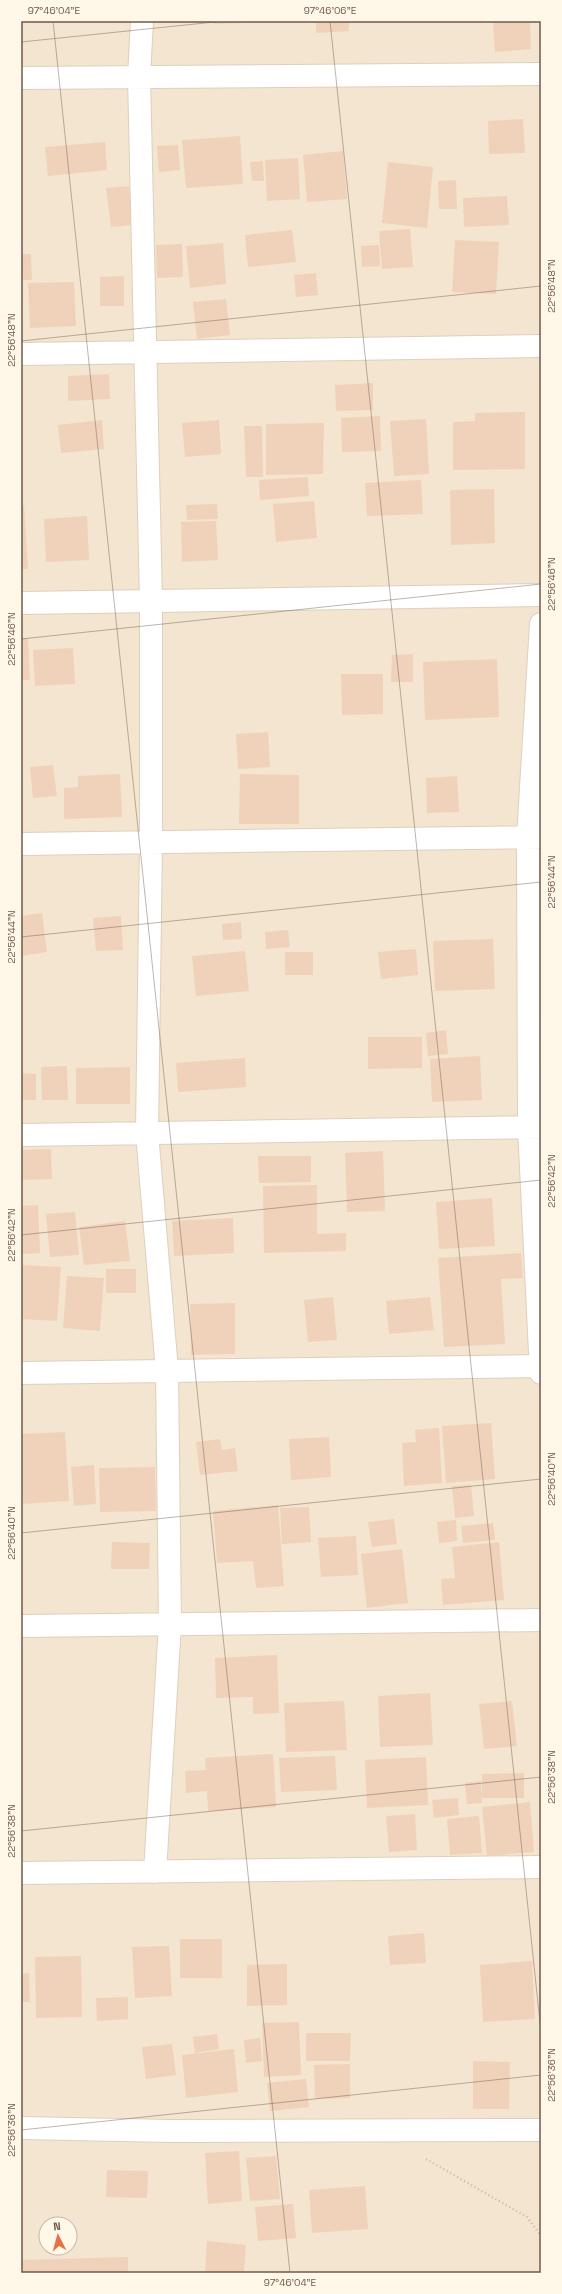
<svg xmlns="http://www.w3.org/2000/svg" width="562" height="2294" viewBox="0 0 562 2294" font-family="'Space Grotesk',sans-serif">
	<rect width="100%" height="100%" fill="#fcf3e2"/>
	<!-- residential -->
	<path fill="#f3e5d0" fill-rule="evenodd" d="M21,21h520v2252h-520zM46,2224h24v24h-24z"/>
	<!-- building -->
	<path fill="#f0d2ba" d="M213,21h33v2l-32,1z
		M316,21h33v10l-33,2z
		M493,21h37l1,28 -36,3z
		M523,119l2,34 -36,1 -1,-33z
		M240,136l3,48 -57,4 -4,-48z
		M105,142l2,28 -59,6 -3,-29z
		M178,145l2,25 -21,2 -2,-26z
		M343,151l4,48 -40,3 -4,-47z
		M298,158l2,41 -33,2 -2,-41z
		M263,161l1,20h-12l-2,-19z
		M388,162l45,5 -6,61 -45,-5z
		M456,180l1,29h-18l-1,-28z
		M129,186l4,39 -22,2 -5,-39z
		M507,196l2,29 -45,2 -1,-29z
		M410,229l3,38 -31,2 -3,-38z
		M292,230l4,32 -48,5 -3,-32z
		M455,240l44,2 -3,52 -44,-2z
		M223,243l3,41 -36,4 -4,-42z
		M182,244l1,33 -26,1 -1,-33z
		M379,245l1,21 -18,1 -1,-21z
		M21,254h10l1,26h-11z
		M316,273l2,22 -22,2 -2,-22z
		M124,276v30h-24v-29z
		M74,282l2,44 -46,2 -2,-45z
		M226,299l4,36 -33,4 -4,-37z
		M109,374l1,25 -42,2v-25z
		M373,383v27l-37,1 -1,-26z
		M525,412v57l-72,1v-48l22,-1v-8z
		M380,416l1,35 -39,1 -1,-34z
		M426,419l3,55 -35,2 -4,-55z
		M102,420l2,29 -43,4 -3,-28z
		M219,420l2,34 -36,3 -3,-34z
		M324,423l-1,51 -57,1v-51z
		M244,426h18l1,51h-17z
		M308,477l1,19 -49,4 -1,-20z
		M421,480l2,34 -56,2 -2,-33z
		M494,489l1,54 -44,2 -1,-55z
		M314,501l3,37 -41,4 -3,-38z
		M217,504l1,15 -31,1 -1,-15z
		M21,505h3l4,64h-7z
		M87,516l2,44 -43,2 -2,-43z
		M216,521l2,39 -36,2 -1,-40z
		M21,638h7l2,42h-9z
		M73,648l2,36 -40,2 -2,-36z
		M413,654v28h-22l1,-27z
		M497,659l2,58 -74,3 -2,-58z
		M341,674h42v40l-41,1z
		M268,732l2,35 -32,2 -2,-35z
		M53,765l4,31 -24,2 -3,-31z
		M120,774l2,43 -58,2v-31l14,-1v-11z
		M240,774l59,1v49h-60z
		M457,776l2,36 -32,1 -1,-35z
		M42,913l5,39 -26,4v-40z
		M121,916l2,34 -27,1 -3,-33z
		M241,922l1,17 -19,1 -1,-16z
		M288,930l2,17 -24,2 -1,-17z
		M493,939l2,50 -60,2 -2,-50z
		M416,949l2,26 -37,4 -3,-27z
		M245,951l4,40 -53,5 -4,-40z
		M285,952h28v23h-28z
		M446,1030l2,24 -20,2 -2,-23z
		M368,1037h54v31l-54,1z
		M480,1056l2,44 -50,2 -2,-43z
		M245,1058l1,29 -68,5 -2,-29z
		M67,1066l1,34h-26l-1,-33z
		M130,1067v37h-54v-36z
		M21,1073l15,1v26h-15z
		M51,1149l1,30 -31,1v-30z
		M383,1151l2,60 -38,1 -2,-59z
		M258,1156h53v26l-52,1z
		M317,1185v49l29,-1v18l-82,2 -1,-67z
		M492,1198l3,48 -56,3 -3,-47z
		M38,1205l2,48 -19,1v-48z
		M75,1212l4,43 -29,2 -4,-43z
		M233,1218l1,35 -60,3 -2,-35z
		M125,1221l5,40 -46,4 -5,-38z
		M521,1253l2,25 -22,1 4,65 -61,3 -6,-89z
		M21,1265l40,2 -4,54 -36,-2z
		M106,1269h30v24h-30z
		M67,1276l37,2 -4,53 -37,-3z
		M333,1297l4,43 -29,2 -4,-42z
		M430,1297l4,33 -45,4 -3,-33z
		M235,1303v51l-44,1 -1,-51z
		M491,1423l4,56 -49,4 -4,-57z
		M439,1428l3,55 -38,3 -2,-43 14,-1 -1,-12z
		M65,1432l4,69 -46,3 -2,-70z
		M329,1437l2,40 -40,3 -2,-41z
		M220,1439l2,11 13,-2 3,23 -38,4 -4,-33z
		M94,1465l2,39 -22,2 -3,-39z
		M155,1467l1,44 -56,1 -1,-44z
		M471,1485l3,31 -19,2 -3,-32z
		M278,1505l6,81 -28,2 -3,-27 -36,2 -4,-52z
		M309,1507l2,35 -29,2 -2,-36z
		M394,1519l3,25 -25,3 -4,-25z
		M456,1520l1,21 -18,2 -2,-21z
		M493,1523l2,17 -32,3 -2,-17z
		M356,1536l2,39 -37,2 -3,-39z
		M112,1542l38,1 -1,26h-38z
		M499,1542l5,58 -61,5 -2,-26 14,-1 -3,-31z
		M402,1549l6,54 -41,5 -6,-54z
		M277,1655l2,58 -26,1v-17l-37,1 -1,-40z
		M430,1693l3,52 -53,2 -2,-51z
		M344,1701l3,49 -61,2 -2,-49z
		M512,1701l5,45 -33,3 -5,-45z
		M273,1754l3,53 -68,4 -1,-20 -21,2 -1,-22 21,-1 -1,-12z
		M335,1756l2,34 -56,2 -2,-34z
		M426,1757l2,48 -61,3 -2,-48z
		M524,1773v25h-42v-24z
		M481,1781l1,22 -15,1 -2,-21z
		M458,1798l1,17 -25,3 -2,-18z
		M530,1802l4,50 -47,4 -5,-49z
		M415,1814l2,36 -28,2 -3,-36z
		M479,1816l3,37 -32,2 -3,-36z
		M424,1933l2,30 -36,2 -2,-29z
		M180,1939h42v39h-42z
		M169,1946l3,50 -37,2 -3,-51z
		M81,1956l1,61 -46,1 -1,-61z
		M532,1961l3,58 -52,3 -3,-57z
		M287,1964v41l-40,1v-41z
		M29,1973l1,29h-9v-28z
		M128,1997v22l-31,2 -1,-23z
		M299,2022l2,53 -37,2 -2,-54z
		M306,2033h45l-1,28h-44z
		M217,2034l2,15 -24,4 -2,-16z
		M260,2038l2,23 -16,2 -2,-23z
		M172,2044l4,31 -30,4 -4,-32z
		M234,2049l4,43 -52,6 -4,-43z
		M473,2061l37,1 -1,47h-36z
		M350,2064v34l-35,1 -1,-34z
		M306,2079l3,28 -39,4 -3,-28z
		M239,2151l3,50 -34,3 -3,-51z
		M276,2156l4,43 -30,2 -4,-43z
		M107,2170l41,1 -1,27 -41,-1z
		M365,2186l3,43 -56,4 -3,-43z
		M293,2204l3,34 -38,3 -3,-34z
		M207,2241l39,4 -2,28h-39z
		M128,2257v16h-106v-13z"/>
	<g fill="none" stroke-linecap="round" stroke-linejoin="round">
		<!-- street casing -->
		<g stroke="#dfcfbe" stroke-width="24">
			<path id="street" d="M142,21l-3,55 12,525v241l-4,291 20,238 3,253 -15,248
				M21,78l520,-4
				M21,354l520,-8
				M21,603l520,-8
				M541,624l-13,213 1,290 12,246
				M21,844l520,-7
				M21,1135l520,-8
				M21,1373l520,-7
				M21,1626l520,-6
				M21,1873l520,-6
				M21,2128l150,3 370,-1"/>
		</g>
		<!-- path -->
		<path stroke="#d5b69e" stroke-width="2.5" stroke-dasharray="1 3" stroke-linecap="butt" d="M426,2159l101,58 14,19"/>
		<!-- street -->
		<use href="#street" stroke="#fff" stroke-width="22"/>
	</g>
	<!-- ticks -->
	<path fill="none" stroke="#725a49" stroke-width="1" stroke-opacity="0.45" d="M53,21l237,2252M330,21l211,2011M21,42l203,-21M21,341l520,-55M21,639l520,-55M21,937l520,-55M21,1235l520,-55M21,1533l520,-54M21,1831l520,-54M21,2130l520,-55"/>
	<!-- border -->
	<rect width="562" height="2294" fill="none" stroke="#fff7e8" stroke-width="44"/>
	<!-- north arrow -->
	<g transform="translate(58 2236) rotate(354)"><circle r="19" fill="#fff7e8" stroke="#c7b8a8"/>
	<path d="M0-3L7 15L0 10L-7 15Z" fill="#e37249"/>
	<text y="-6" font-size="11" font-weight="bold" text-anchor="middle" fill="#725a49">N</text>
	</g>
	<rect x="22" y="22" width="518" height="2250" fill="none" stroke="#725a49" stroke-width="1.5"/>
	<g font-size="10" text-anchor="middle" fill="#725a49">
		<text x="54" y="14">97°46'04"E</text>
		<text x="330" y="14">97°46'06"E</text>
		<text transform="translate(551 286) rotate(-90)" y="4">22°56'48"N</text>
		<text transform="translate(11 340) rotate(-90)" y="4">22°56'48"N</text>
		<text transform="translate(551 584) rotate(-90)" y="4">22°56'46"N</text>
		<text transform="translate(11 639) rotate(-90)" y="4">22°56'46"N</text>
		<text transform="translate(551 882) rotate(-90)" y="4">22°56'44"N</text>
		<text transform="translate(11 937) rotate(-90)" y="4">22°56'44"N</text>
		<text transform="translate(551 1181) rotate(-90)" y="4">22°56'42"N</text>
		<text transform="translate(11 1235) rotate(-90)" y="4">22°56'42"N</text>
		<text transform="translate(551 1479) rotate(-90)" y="4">22°56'40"N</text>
		<text transform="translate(11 1533) rotate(-90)" y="4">22°56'40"N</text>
		<text transform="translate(551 1777) rotate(-90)" y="4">22°56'38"N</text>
		<text transform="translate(11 1831) rotate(-90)" y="4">22°56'38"N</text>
		<text transform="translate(551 2075) rotate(-90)" y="4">22°56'36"N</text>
		<text transform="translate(11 2130) rotate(-90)" y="4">22°56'36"N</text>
		<text x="290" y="2286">97°46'04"E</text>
	</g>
</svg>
